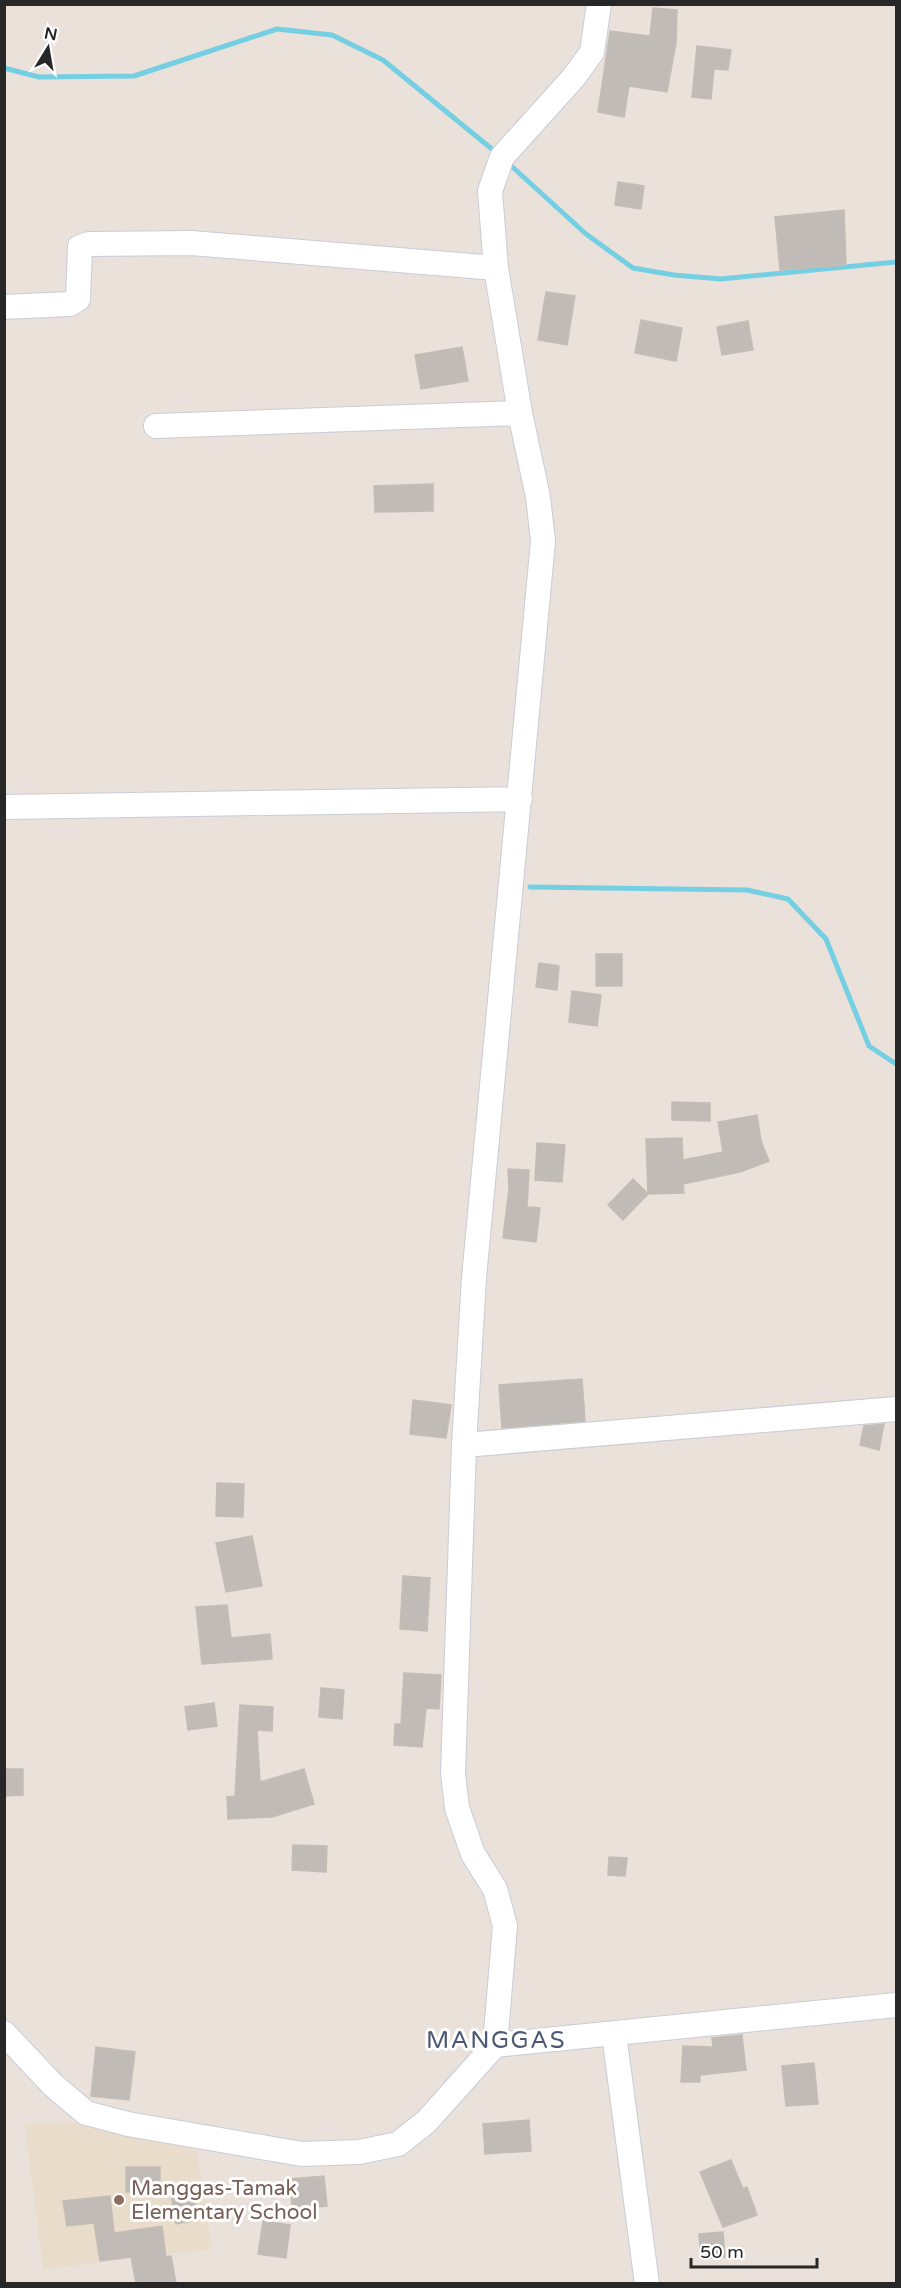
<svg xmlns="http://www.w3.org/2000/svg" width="901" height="2288" viewBox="0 0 901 2288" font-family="'Varela Round',sans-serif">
	<rect width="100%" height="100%" fill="#e9e1da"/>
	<!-- education -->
	<path fill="#e9dcca" d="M77,2123l120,28 15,98 -169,20 -18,-145z"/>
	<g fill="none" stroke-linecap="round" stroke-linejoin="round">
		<!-- stream -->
		<path stroke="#75cfe3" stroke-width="5" d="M4,68l35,9 95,-1 143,-47 55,6 51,25 115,94
			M507,162l79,72 47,34 41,7 47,4 175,-17
			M530,887l217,3 41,9 38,40 43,107 27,18"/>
	</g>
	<!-- building -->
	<path fill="#c1bbb7" stroke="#c3bdb4" stroke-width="1.5" d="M653,8l24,2 -1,33 -9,49 -38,-6 -5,31 -26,-5 12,-81 40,5z
		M697,46l34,4 -3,20 -14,-1 -3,30 -19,-2z
		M618,182l26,4 -3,23 -26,-4z
		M844,210l2,55 -66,5 -5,-53z
		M546,292l29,4 -8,49 -29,-5z
		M641,320l41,8 -6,33 -41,-8z
		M748,321l5,29 -31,5 -5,-28z
		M462,347l6,34 -47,8 -6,-34z
		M433,484v27l-58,1 -1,-26z
		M596,954h26v32h-26z
		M539,963l20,3 -2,24 -21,-3z
		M572,991l29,4 -4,31 -28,-4z
		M672,1102l38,1v18l-38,-1z
		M757,1115l4,26 8,20 -29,11 -57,12 1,9 -36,1 -2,-55 36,-1 1,22 40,-8 -5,-30z
		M537,1143l28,2 -3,37 -27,-2z
		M508,1169l21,1 -2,37 13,1 -4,34 -33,-4 6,-50z
		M633,1179l15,15 -25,26 -15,-15z
		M582,1379l3,42 -83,7 -3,-43z
		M413,1400l38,5 -5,33 -36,-4z
		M884,1424l-5,26 -19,-5 4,-19z
		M217,1483l27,1 -1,33 -27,-1z
		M252,1536l10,50 -36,6 -10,-49z
		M403,1576l27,2 -3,53 -27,-2z
		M227,1605l4,33 39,-4 2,25 -70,5 -6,-57z
		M404,1673l37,2 -2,34 -13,-1 -4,39 -28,-2 1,-21h6z
		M321,1688l23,2 -2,29 -23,-2z
		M214,1703l3,23 -29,4 -3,-23z
		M240,1705l33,2 -1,24 -15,-1 3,52 44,-13 10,35 -42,13 -44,2 -1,-22 8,-1z
		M6,1769h17v26l-17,1z
		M293,1845l34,1 -1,26 -34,-2z
		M609,1857l18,1 -2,18 -17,-1z
		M742,2035l4,35 -46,5v7h-19l2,-36 30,1 -1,-9z
		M96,2047l39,5 -6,48 -38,-4z
		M814,2063l4,41 -32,2 -4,-40z
		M529,2120l2,31 -46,3 -2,-30z
		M731,2160l12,29 4,-2 10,28 -34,12 -23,-55z
		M126,2167h34v25h-34z
		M324,2176l3,30 -35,3 -2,-30z
		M193,2190l5,30 -22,4 -5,-30z
		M110,2196l4,37 48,-7 4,31 5,-1 5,27h-40l-5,-26 -31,4 -6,-38 -27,3 -4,-25z
		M263,2221l27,4 -4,33 -28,-4z
		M723,2232l2,25 -24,2 -2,-25z"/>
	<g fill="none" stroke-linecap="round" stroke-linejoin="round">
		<!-- minor casing -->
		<g stroke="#c8cdd8" stroke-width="26">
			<path id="minor" d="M4,307l66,-3 8,-5 2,-52 9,-3 102,-1 305,25
				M156,426l364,-13
				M4,807l516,-8
				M464,1445l432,-36
				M4,2033l49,52 33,28 42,11 174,30 57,-2 39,-8 28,-22 69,-77 10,-119 -10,-37 -22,-35 -16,-46 -4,-35 11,-328 10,-167 69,-737 -5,-44 -18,-84 -24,-145 -6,-77 12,-34 72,-80 18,-25 7,-48
				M614,2034l33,250
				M495,2045l401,-40"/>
		</g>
		<!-- minor -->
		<use href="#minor" stroke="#fff" stroke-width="24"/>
	</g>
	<!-- markers -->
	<circle fill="#8d6e63" stroke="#fff" stroke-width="2" cx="119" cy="2200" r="6"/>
	<g text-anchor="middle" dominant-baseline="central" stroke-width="6" stroke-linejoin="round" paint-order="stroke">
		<!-- education labels -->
		<g font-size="21" fill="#785e54" stroke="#fff" text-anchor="start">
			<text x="131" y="2188">Manggas-Tamak<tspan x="131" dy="24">Elementary School</tspan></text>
		</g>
		<!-- quarter labels -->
		<g font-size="24" letter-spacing="1.5" fill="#4c5773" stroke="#fff">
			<text x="496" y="2040">MANGGAS</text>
		</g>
	</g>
	<!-- border -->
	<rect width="901" height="2288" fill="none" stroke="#272727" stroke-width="12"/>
	<!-- north arrow -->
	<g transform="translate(48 48) rotate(11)" stroke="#ffffff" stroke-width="4.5" paint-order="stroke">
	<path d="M0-4.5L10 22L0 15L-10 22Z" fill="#272727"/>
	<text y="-9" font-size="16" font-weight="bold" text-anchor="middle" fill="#272727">N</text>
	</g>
	<!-- scale -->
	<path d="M691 2258v9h126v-9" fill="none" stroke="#272727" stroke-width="3"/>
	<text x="700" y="2258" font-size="18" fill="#272727" stroke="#ffffff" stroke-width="4.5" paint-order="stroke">50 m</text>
</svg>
